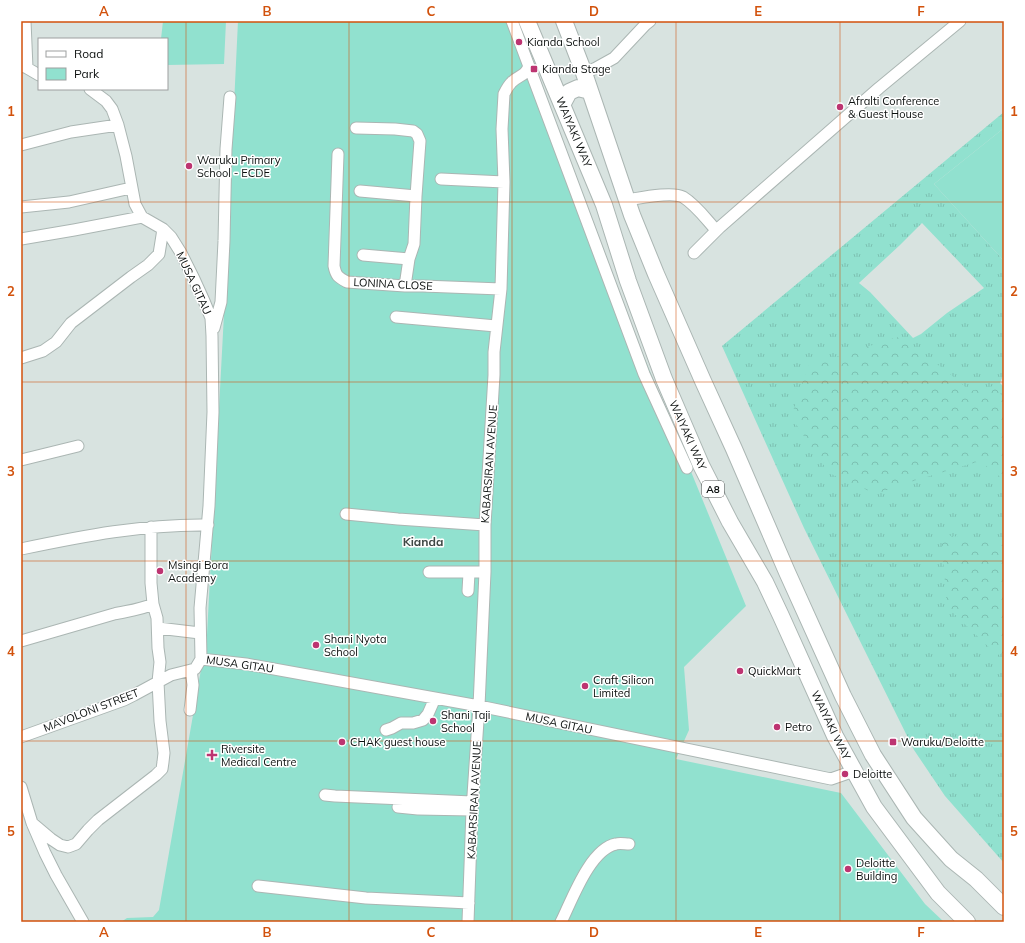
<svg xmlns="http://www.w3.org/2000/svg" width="1025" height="943" viewBox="0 0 1025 943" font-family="Mulish,sans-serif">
	<defs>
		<pattern id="grass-tufts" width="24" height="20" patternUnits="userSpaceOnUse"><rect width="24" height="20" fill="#91e1cf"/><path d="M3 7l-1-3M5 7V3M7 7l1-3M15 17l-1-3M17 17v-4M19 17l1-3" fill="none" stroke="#7cc0b1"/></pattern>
		<pattern id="forest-crowns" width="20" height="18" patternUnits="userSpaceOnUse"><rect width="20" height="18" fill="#91e1cf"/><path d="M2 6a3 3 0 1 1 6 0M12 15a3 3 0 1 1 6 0" fill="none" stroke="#7cc0b1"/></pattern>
	</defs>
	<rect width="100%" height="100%" fill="#d8e3e0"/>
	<!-- grass -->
	<path fill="url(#grass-tufts)" fill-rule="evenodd" d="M1004,112v16l-70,56 70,77v112l-4,10 4,4v476l-59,-67 -31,-46 -110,-222 -82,-182zM922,223l62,65 -37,25 -26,21 -8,4 -43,-46 -11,-9 41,-38z"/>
	<!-- forest -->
	<path fill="url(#forest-crowns)" d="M897,337l47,32 26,22 24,-5 10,12v82l-24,-19 -67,20 -37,13 -47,-21 -38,-56 17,-51z
		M941,534l63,11v108l-7,2 -50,-48z"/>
	<!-- green -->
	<path fill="#91e1cf" d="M163,21h63l-2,43 -57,1v-26h-6z
		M238,21h273l23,67 212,518 -62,61 5,63 -13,29 165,34 84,111 19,18h-823l6,-4 26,-1 6,-7 48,-275 17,-321z
		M1004,128v133l-70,-77z"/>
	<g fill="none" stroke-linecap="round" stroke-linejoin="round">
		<!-- minor casing -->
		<g stroke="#abb6b3" stroke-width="13">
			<path id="minor" d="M25,21l2,47
				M512,21l132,353 43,94
				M22,66l5,2 12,7
				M584,73l12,-5 18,-10 31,-33 5,-4
				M90,89l16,12 6,8 6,16 8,31 9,48 7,13 21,12 8,8 10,16 13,26 10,22 7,17 1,18 1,76 -4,94 -9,102 1,51
				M356,128l39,1 18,2 4,3 3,7 -4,55 -2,48 -5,15 -4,27
				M21,145l50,-13 47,-7
				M338,154l-4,112c2,10 4,11 13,16l58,4h18l78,3
				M441,179l63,3
				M360,191l56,5
				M627,200c13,-2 45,-9 56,-3 13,8 23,22 33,33
				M21,207l48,-5 62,-14
				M21,239l53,-9 68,-13
				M694,253l26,-26 159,-139 81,-67
				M363,255l46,4
				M396,317l100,9
				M214,328l7,-26 3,-61 2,-92 4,-52
				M21,358l22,-7 13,-9 15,-19 60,-46 17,-12 11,-11 4,-25
				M21,460l57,-14
				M346,514l52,5 87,6
				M21,549c62,-13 123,-25 187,-24
				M429,572h56
				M468,591l1,-18
				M158,628l42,5
				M21,641c31,-9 62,-18 93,-27 13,-3 26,-4 39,-10
				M201,659l45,5 233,42 352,73 23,-8
				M190,710l3,-25 -2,-15
				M386,730l6,-2 9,-5h12l10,-3 5,-6 7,-16
				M21,737l103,-37 10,-5 37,-20 24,-6 6,-10
				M21,787l11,36 13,30 11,22 27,47
				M325,795l10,1 137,6
				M398,807l20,2 54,1
				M32,823l19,16 9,6 8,2 8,-3 12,-14 10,-10 58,-45 6,-6 1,-7 1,-9 -4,-32 -2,-39 2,-20 -2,-14 -1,-30 -4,-14 -2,-21v-56
				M258,886l108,12 103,5
				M468,922l4,-112 7,-104 6,-134v-47l9,-150v-23l7,-63 3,-107 -2,-53 2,-35c2,-4 4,-8 7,-11 7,-8 14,-6 18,-17
				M561,922c11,-22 29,-73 55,-78 4,-1 9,0 13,0"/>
		</g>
		<!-- highway casing -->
		<g stroke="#abb6b3" stroke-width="18">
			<path id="highway" d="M527,21l77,184 24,76 36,98 37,86 29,57 35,60 16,34 54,120 39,71 64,86 29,29
				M564,21l20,52 48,142 24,59 47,107 31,68 53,123 56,124 30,59 41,63 37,41 25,20 28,28
				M562,105l7,-13 9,-4 12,3"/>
		</g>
		<!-- minor -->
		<use href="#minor" stroke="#fff" stroke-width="11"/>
		<!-- highway -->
		<use href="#highway" stroke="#fff" stroke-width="16"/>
	</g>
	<!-- grid -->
	<path fill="none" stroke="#d2520c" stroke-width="1" stroke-opacity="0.55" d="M186,21v901M349,21v901M512,21v901M676,21v901M840,21v901M21,202h983M21,382h983M21,561h983M21,741h983"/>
	<!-- markers -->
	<g fill="#bd3471" stroke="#fff" stroke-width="1.5">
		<circle cx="519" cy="42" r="4"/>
		<rect x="530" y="65" width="8" height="8" rx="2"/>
		<circle cx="840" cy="107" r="4"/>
		<circle cx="189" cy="166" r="4"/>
		<circle cx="160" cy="571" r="4"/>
		<circle cx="316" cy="645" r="4"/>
		<circle cx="740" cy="671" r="4"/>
		<circle cx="585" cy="686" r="4"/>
		<circle cx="433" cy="721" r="4"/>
		<circle cx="777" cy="727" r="4"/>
		<circle cx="342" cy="742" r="4"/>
		<rect x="889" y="738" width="8" height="8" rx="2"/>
		<path d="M210 749h4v4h4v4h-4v4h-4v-4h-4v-4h4z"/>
		<circle cx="845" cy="774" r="4"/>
		<circle cx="848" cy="869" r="4"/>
	</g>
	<g text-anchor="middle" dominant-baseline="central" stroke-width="3" stroke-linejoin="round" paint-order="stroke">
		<!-- shield labels -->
		<rect fill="#fff" stroke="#545756" stroke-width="1" x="702" y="481" width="22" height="16" rx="3"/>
		<g font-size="10" font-weight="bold" fill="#0b0f0e">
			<text x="713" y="489">A8</text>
		</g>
		<!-- poi labels -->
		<g font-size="11" fill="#0b0f0e" stroke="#fff" text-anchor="start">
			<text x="527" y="42">Kianda School</text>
			<text x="542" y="69">Kianda Stage</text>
			<text x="848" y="101">Afralti Conference<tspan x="848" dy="13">&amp; Guest House</tspan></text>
			<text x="197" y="160">Waruku Primary<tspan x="197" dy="13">School - ECDE</tspan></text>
			<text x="168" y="565">Msingi Bora<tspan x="168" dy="13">Academy</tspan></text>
			<text x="324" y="639">Shani Nyota<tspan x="324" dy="13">School</tspan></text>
			<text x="748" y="671">QuickMart</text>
			<text x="593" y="680">Craft Silicon<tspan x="593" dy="13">Limited</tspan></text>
			<text x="441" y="715">Shani Taji<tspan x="441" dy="13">School</tspan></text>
			<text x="785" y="727">Petro</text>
			<text x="350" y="742">CHAK guest house</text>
			<text x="901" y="742">Waruku/Deloitte</text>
			<text x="221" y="749">Riversite<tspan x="221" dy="13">Medical Centre</tspan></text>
			<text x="853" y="774">Deloitte</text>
			<text x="856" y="863">Deloitte<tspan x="856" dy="13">Building</tspan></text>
		</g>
		<!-- street labels -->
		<g font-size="11" fill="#0b0f0e" stroke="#fff">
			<text transform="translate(574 132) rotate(67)">WAIYAKI WAY</text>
			<text transform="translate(194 283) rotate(65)">MUSA GITAU</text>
			<text transform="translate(393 284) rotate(3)">LONINA CLOSE</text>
			<text transform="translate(688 435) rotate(66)">WAIYAKI WAY</text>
			<text transform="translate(489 464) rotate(-86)">KABARSIRAN AVENUE</text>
			<text transform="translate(240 664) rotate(8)">MUSA GITAU</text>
			<text transform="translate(91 710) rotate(-21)">MAVOLONI STREET</text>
			<text transform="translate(559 723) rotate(12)">MUSA GITAU</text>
			<text transform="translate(831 725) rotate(64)">WAIYAKI WAY</text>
			<text transform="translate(474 800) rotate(-87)">KABARSIRAN AVENUE</text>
		</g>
		<!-- neighbourhood labels -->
		<g font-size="12" font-weight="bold" fill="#3e4745" stroke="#fff">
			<text x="423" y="541">Kianda</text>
		</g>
	</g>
	<!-- border -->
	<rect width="1025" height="943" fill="none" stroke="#ffffff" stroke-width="44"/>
	<!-- legend -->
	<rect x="38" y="38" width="130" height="52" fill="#ffffff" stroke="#9d9f9f"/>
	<rect x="46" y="51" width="20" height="6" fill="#ffffff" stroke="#9d9f9f"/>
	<text x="74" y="58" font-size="12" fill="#0b0f0e">Road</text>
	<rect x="46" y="68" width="20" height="12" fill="#91e1cf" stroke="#9d9f9f"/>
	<text x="74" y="78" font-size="12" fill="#0b0f0e">Park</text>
	<rect x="22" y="22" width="981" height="899" fill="none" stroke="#d2520c" stroke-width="1.5"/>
	<g font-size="13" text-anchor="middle" font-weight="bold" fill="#d2520c">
		<text x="104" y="16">A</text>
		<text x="267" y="16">B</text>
		<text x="431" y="16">C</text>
		<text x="594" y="16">D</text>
		<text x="758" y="16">E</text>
		<text x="921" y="16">F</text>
		<text x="11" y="116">1</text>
		<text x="1014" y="116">1</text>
		<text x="11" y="296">2</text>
		<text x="1014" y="296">2</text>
		<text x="11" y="476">3</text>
		<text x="1014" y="476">3</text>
		<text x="11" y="656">4</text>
		<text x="1014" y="656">4</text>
		<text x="11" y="836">5</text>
		<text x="1014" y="836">5</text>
		<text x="104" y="937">A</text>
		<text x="267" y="937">B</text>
		<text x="431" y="937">C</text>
		<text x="594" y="937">D</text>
		<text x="758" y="937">E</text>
		<text x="921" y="937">F</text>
	</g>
</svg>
